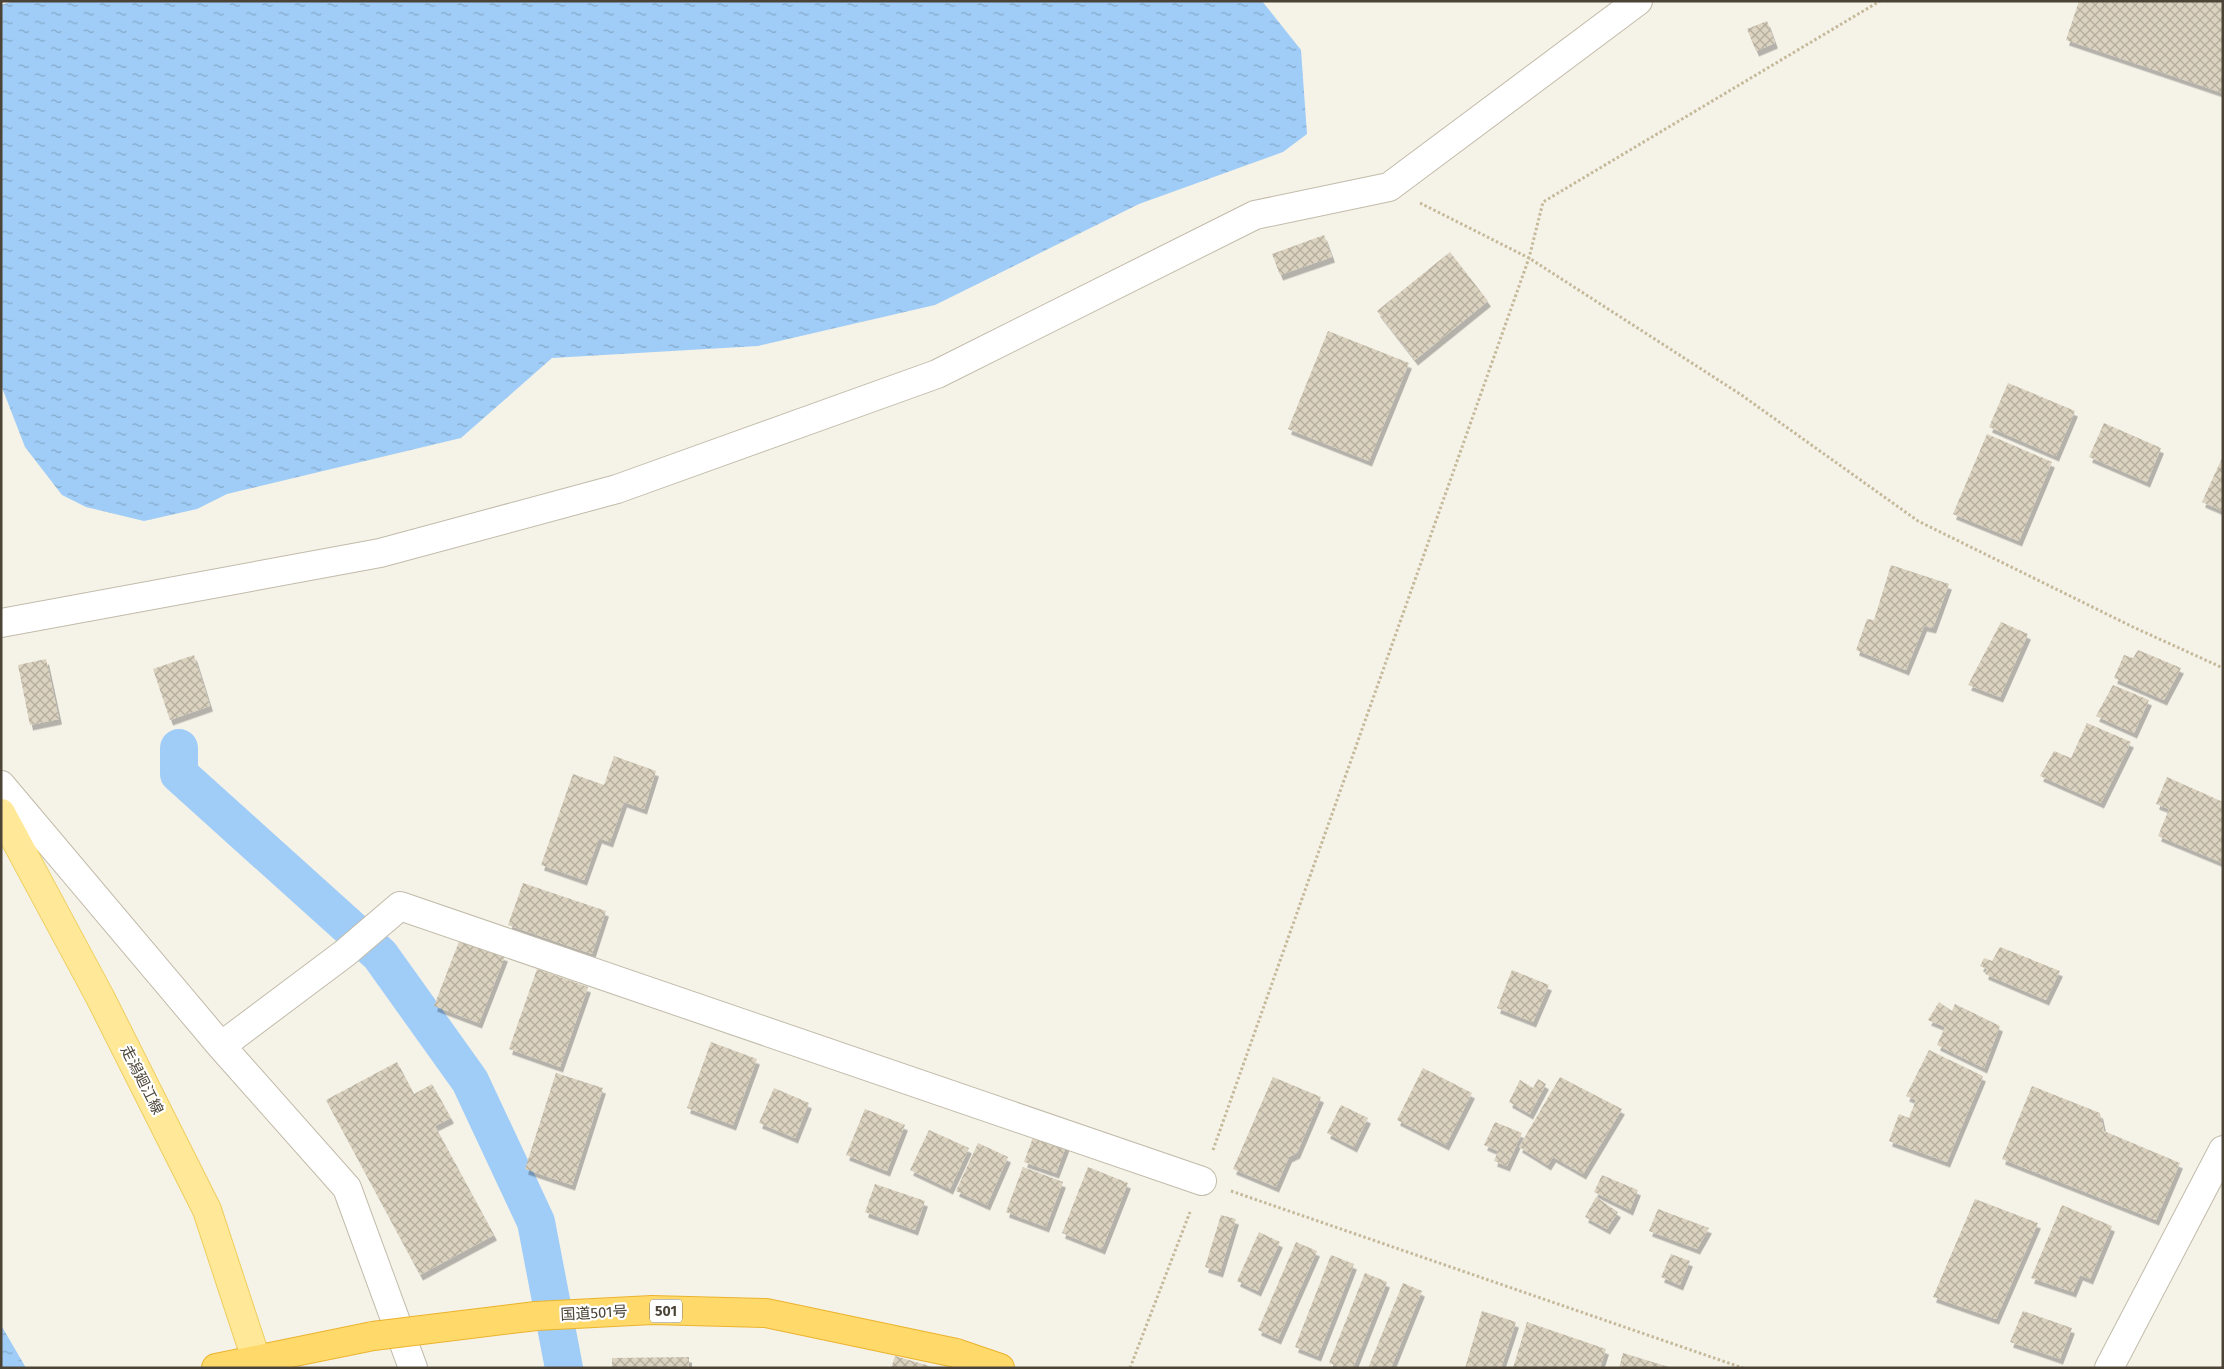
<svg xmlns="http://www.w3.org/2000/svg" width="2224" height="1369" viewBox="0 0 2224 1369" font-family="'Fira Sans','Noto Sans JP',sans-serif">
	<defs>
		<pattern id="water-ripples" width="26" height="14" patternUnits="userSpaceOnUse" patternTransform="scale(1.25)"><rect width="26" height="14" fill="#a0cdf7"/><path d="M2 4q2-2 4 0t4 0M15 11q2-2 4 0t4 0" fill="none" stroke="#84a8c9"/></pattern>
		<pattern id="building-cross-hatch" width="8" height="8" patternUnits="userSpaceOnUse" patternTransform="scale(1.25)"><rect width="8" height="8" fill="#dbd2bf"/><path d="M0 0l8 8M0 8l8-8" fill="none" stroke="#b4ac9c"/></pattern>
		<filter id="shadow"><feDropShadow dx="3" dy="5.5" stdDeviation="0" flood-color="#0004"/></filter>
	</defs>
	<rect width="100%" height="100%" fill="#f5f2e8"/>
	<!-- water -->
	<path fill="url(#water-ripples)" d="M14,1h1248l39,49 6,84 -24,18 -144,52 -204,101 -177,41 -206,12 -91,80 -234,56 -30,15 -53,12 -58,-14 -24,-12 -37,-48 -24,-62v-380z
		M1,1325l25,43h-25z"/>
	<g fill="none" stroke-linecap="round" stroke-linejoin="round">
		<!-- canal -->
		<path stroke="#a0cdf7" stroke-width="38" d="M179,748v26l201,181 90,126 66,141 28,146"/>
	</g>
	<!-- building -->
	<path fill="url(#building-cross-hatch)" filter="url(#shadow)" d="M2079,1h144v92l-157,-53z
		M1767,21l8,22 -19,8 -9,-22z
		M1324,235l8,22 -52,18 -8,-21z
		M1450,252l38,49 -73,59 -38,-49z
		M1328,331l81,32 -40,98 -81,-32z
		M2008,383l67,28 -19,45 -67,-29z
		M2104,423l57,25 -14,34 -58,-25z
		M1987,434l65,28 -33,79 -66,-27z
		M2223,456v55l-21,-9z
		M1891,565l58,19 -16,44 -9,-2 -18,44 -50,-20 11,-31 7,1z
		M2001,622l27,12 -28,63 -32,-12z
		M2138,650l43,18 -17,32 -50,-22 10,-23 9,3z
		M194,655l16,51 -40,14 -17,-51z
		M46,659l13,60 -29,6 -12,-60z
		M2113,685l36,15 -15,33 -38,-17z
		M2087,723l44,19 -30,61 -61,-27 14,-25 17,7z
		M614,756l42,15 -12,38 -20,-7 -14,40 -11,-4 -15,42 -43,-15 32,-91 31,11z
		M2167,777l56,25v61l-65,-27 11,-27 -13,-5z
		M523,883l83,28 -14,43 -84,-29z
		M460,939l45,17 -26,67 -45,-17z
		M2000,947l60,24 -14,29 -61,-26 2,-5 -7,-3 4,-8 8,3z
		M537,969l51,18 -28,80 -51,-18z
		M1512,970l37,15 -16,37 -36,-14z
		M1939,1002l13,9 3,-7 45,22 -16,42 -47,-23 8,-18 -17,-7z
		M711,1042l46,17 -24,66 -46,-17z
		M1929,1050l54,26 -36,86 -58,-21 10,-27 10,4 7,-18 -10,-4z
		M397,1062l17,32 18,-10 19,34 -16,8 59,109 -74,40 -94,-175z
		M1423,1068l49,25 -26,52 -49,-25z
		M556,1073l47,15 -31,97 -47,-16z
		M1273,1077l48,20 -24,56 -8,4 -13,30 -43,-18z
		M1560,1077l62,32 -39,65 -30,-17 -5,8 -29,-18z
		M1538,1079l8,5 -16,30 -21,-12 11,-22 13,8z
		M2032,1086l68,27 4,18 76,32 -24,57 -154,-61z
		M774,1088l35,15 -14,35 -36,-15z
		M1341,1105l27,13 -14,29 -27,-14z
		M865,1109l40,16 -18,46 -41,-16z
		M1495,1122l27,11 -15,33 -13,-5 4,-10 -14,-6z
		M929,1130l40,18 -19,41 -40,-19z
		M1035,1132l32,12 -11,29 -32,-11z
		M978,1143l30,14 -21,48 -31,-14z
		M1023,1167l40,15 -17,45 -40,-15z
		M1088,1167l40,16 -26,66 -40,-16z
		M1602,1175l36,15 -8,20 -36,-18z
		M875,1184l50,17 -10,29 -50,-18z
		M1596,1197l22,15 -11,17 -22,-12z
		M1975,1199l63,24 -42,96 -63,-22z
		M2062,1205l50,21 -22,53 -10,-4 -7,17 -42,-14z
		M1658,1209l51,19 -12,21 -48,-18z
		M1221,1215l15,4 -16,53 -15,-5z
		M1259,1232l21,10 -22,49 -21,-10z
		M1296,1242l21,9 -39,88 -20,-9z
		M1671,1254l19,7 -10,24 -19,-8z
		M1331,1255l23,9 -36,92 -23,-9z
		M1365,1273l22,9 -34,86h-11l-13,-5z
		M1403,1283l19,8 -31,77h-23z
		M1482,1311l34,11 -15,46h-36z
		M2023,1311l49,17 -12,31 -50,-17z
		M1527,1322l79,27 -6,19h-87z
		M1623,1353l46,14v1h-50z
		M895,1356l38,11v1h-42z
		M689,1357v11h-77v-10z"/>
	<g fill="none" stroke-linecap="round" stroke-linejoin="round">
		<!-- minor casing -->
		<g stroke="#c2bbaa" stroke-width="30">
			<path id="minor" d="M1,623l379,-70 237,-64 320,-115 318,-159 134,-28 249,-186
				M1,785l220,261
				M413,1368l-66,-180 -126,-142 124,-93 55,-47 802,275
				M2109,1368l114,-218"/>
		</g>
		<!-- major casing -->
		<g stroke="#eece5d" stroke-width="30">
			<path id="major" d="M1,813l99,184 107,213 49,149"/>
		</g>
		<!-- highway casing -->
		<g stroke="#ebb32d" stroke-width="30">
			<path id="highway" d="M956,1353l44,15
				M216,1368l157,-32"/>
		</g>
		<!-- path -->
		<path stroke="#c5b99a" stroke-width="3" stroke-dasharray="2.5 2.5" stroke-linecap="butt" d="M1420,203l109,55 211,136 178,127 215,106 90,41
			M1213,1150l316,-892 14,-56 337,-201
			M1231,1191l512,177
			M1130,1368l60,-156"/>
		<!-- minor -->
		<use href="#minor" stroke="#fff" stroke-width="28"/>
		<!-- major -->
		<use href="#major" stroke="#ffe998" stroke-width="28"/>
		<!-- highway -->
		<use href="#highway" stroke="#ffd96a" stroke-width="28"/>
		<!-- highway-bridge casing -->
		<g stroke="#ebb32d" stroke-width="30" stroke-linecap="butt">
			<path id="highway-bridge" d="M373,1336l163,-20 116,-6 114,3 190,40"/>
		</g>
		<!-- highway-bridge -->
		<use href="#highway-bridge" stroke="#ffd96a" stroke-width="28"/>
	</g>
	<g text-anchor="middle" dominant-baseline="central" stroke-width="4.5" stroke-linejoin="round" paint-order="stroke">
		<!-- shield labels -->
		<rect fill="#fff" stroke="#807b72" stroke-width="1" x="650" y="1299.5" width="32" height="23" rx="4"/>
		<g font-size="14" font-weight="bold" fill="#4a4336">
			<text x="666" y="1311">501</text>
		</g>
		<!-- street labels -->
		<g font-size="15" fill="#4a4336" stroke="#fff">
			<text transform="translate(142 1080) rotate(63)">走潟廻江線</text>
			<text transform="translate(594 1313) rotate(-3)">国道501号</text>
		</g>
	</g>
	<!-- border -->
	<rect width="2224" height="1369" fill="none" stroke="#4a4336" stroke-width="5"/>
</svg>
